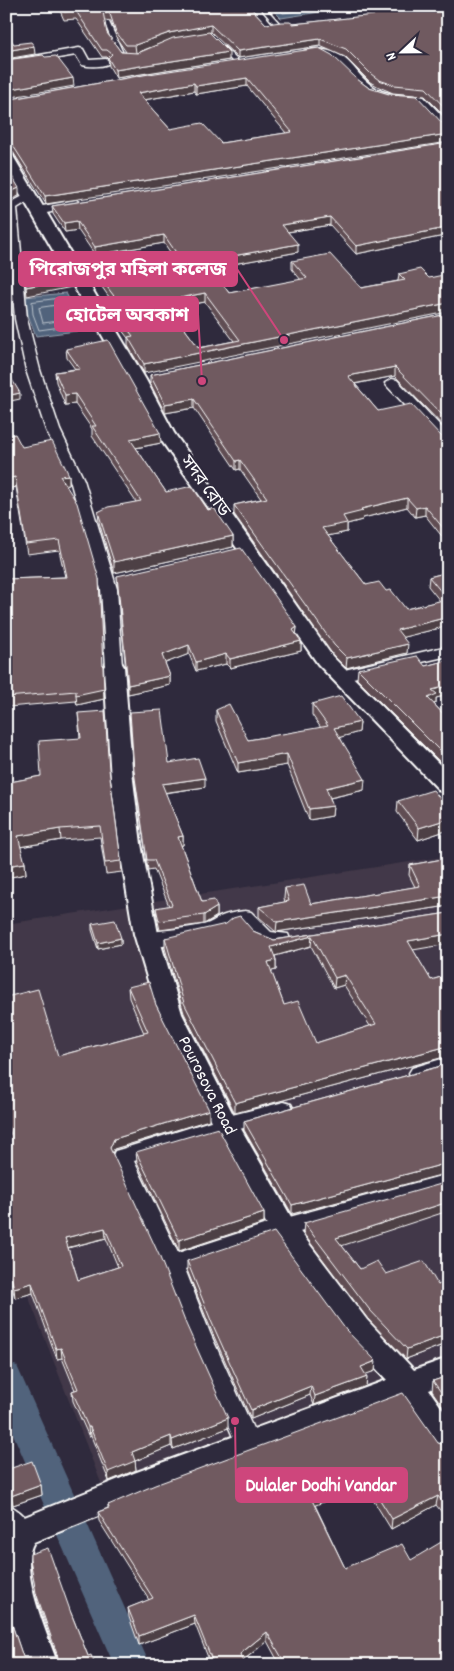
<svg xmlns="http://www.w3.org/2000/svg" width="454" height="1671" viewBox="0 0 454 1671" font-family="Dekko,'Noto Sans Bengali',sans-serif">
	<rect width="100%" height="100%" fill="#2f2a3d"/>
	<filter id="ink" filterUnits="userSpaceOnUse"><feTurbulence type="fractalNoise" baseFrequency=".02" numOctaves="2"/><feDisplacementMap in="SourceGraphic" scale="10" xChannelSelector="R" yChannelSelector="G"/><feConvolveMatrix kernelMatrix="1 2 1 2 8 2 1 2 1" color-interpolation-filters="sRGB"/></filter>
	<g filter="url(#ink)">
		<!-- built -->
		<path fill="#423848" d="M448,856v504l-345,128 -97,-249v-315z"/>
		<!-- water -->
		<path fill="#51647c" stroke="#97a2b0" d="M269,6h89l-77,12z
			M66,293l19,37 -49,6 -8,-21 -3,-18z"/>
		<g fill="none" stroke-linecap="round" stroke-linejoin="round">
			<!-- shore -->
			<path stroke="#b9c1cb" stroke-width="1" d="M276,6l7,7 48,-7
				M63,298l12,27 -36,5 -6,-16 -1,-12z
				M59,305l7,15 -23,3 -4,-15z"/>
			<!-- canal -->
			<path fill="#51647c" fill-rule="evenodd" d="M6,1362l11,4 133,299h-36l-108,-247z"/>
			<!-- service casing -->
			<g stroke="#fff" stroke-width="3">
				<path id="service" d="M259,6h5l16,18v2h-4z
					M104,21l5,1 13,29 -1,1 -5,-1z
					M219,46h4l17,17v2h-4l-17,-17z"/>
			</g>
			<!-- minor casing -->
			<g stroke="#fff" stroke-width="3">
				<path id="minor" d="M79,48l4,1 6,11 17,-1 5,3c-6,5 -20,5 -29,3l-6,-10 -70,12v-6z
					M316,49c37,2 36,26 61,40 16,8 31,4 47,8l24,25v10l-4,-1 -27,-29c-19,1 -43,-1 -58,-16 -8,-10 -16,-21 -27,-27 -9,-5 -22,0 -29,-6l1,-2z
					M29,193l4,1 2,2 -2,2 -16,10 10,111 13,51 20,60 24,50 33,109 5,78 -2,4h-12l-2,-4 -5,-78 -31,-109 -24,-50 -20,-60 -11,-51 -9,-114z
					M76,200l4,2 2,2 -2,2 -43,9 -6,-4 6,-4z
					M392,379l5,1 51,54v12l-5,-1 -56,-59 -2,-3z
					M448,646v10l-108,25 -6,-1 -2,-4 2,-4 6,-1z
					M245,911l6,1 20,20 17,2 2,5 -2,5c-21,6 -34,-5 -47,-20l-9,2 -6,6c-22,6 -63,19 -86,13l-2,-5 2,-5c20,-6 42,-5 62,-10 11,-2 12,-6 20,-9 7,-3 16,-4 23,-5z
					M448,1057v15l-29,9 -7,-3 -3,-5 3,-5z
					M284,1102l7,2 3,6 -3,6 -71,18 -86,27 44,92 104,-34 166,-45v16l-166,47 -97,32 25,64 50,111 -4,7 -8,3 -8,-3 -4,-7 -48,-111 -27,-69 -49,-107 3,-6 7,-2 98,-31z
					M6,1504c13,5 24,16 29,28l-4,8 -8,3 -8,-3 -9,-9z"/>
			</g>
			<!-- tertiary casing -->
			<g stroke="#fff" stroke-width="4">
				<path id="tertiary" d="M6,152l5,1 2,3 133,224 28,53 158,223 116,117v20l-8,-2 -122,-127 -159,-227 -31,-57 -122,-211z
					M114,661l7,1 3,5 9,113 8,64 17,90 24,80 54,106 62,109 69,91 47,50 34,-12v25l-19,7 19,27v38l-10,-4 -35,-51 -248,93 -121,49c-17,27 14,93 24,123h-32l-20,-60v-74l6,-9 122,-49 253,-93 -40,-42 -69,-93 -65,-120 -55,-111 -24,-80 -15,-90 -8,-64 -7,-113 3,-5z"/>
			</g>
			<!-- service -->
			<use href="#service" fill="#2f2a3d" fill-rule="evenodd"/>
			<!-- minor -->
			<use href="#minor" fill="#2f2a3d" fill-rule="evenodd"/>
			<!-- tertiary -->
			<use href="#tertiary" fill="#2f2a3d" fill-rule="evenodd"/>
		</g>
		<!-- wall -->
		<path fill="#604d53" stroke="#fff" fill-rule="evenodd" d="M58,6h191l17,18h27l75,-8 -3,-4v-6h83v113l-23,-23 -32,-3 -14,-6 -9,-5 -25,-25 -25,-11 -82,12 -27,-26h-2l20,28 -113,18 -7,-12 -1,-8 -1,-1h-5l-26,-38 -12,1zM104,20l7,1 6,18 9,13h-5l-14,-19z
			M149,74l208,5 12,9 20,6 28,2 -371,108 -33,-52 -7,-1v-51zM247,86l39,47 -65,10 -51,-14 -26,-29 50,-9 2,3z
			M448,143v94h-3l-1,-1 -88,18 -26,-29 -42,7 10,20 -87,16 18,25 72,-13 -9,-11v-8l69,27 37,-7 1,-7 30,4 -285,95 -16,-27v-8l-11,-14v-9l4,-1 -19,-27 -11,-18v-9l38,21 54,-10 -19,-28 -69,12 -17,-25 -13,2 -12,-18 -1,-8zM205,302l29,39 -35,7 -30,-40z
			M448,314v117l-53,-55 -40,8 23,27 64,26 6,1v106l-23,-29 -10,2 -8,-10 -44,11 -1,2 -15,4v8l-19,4 38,49 20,6 20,18 34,-8 -12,-15 1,-9 19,-5v54l-45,11 4,16 -61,15 -13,-13 -99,-141v-9l27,-6 -21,-30 -4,1 -42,-62 -29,5 -15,-30v-8z
			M66,349l95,94 -25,5 30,44 42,18 25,26v11l-119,26 -15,-51 -1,-10 38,-10 -44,-66v-7l-17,-25 -10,1 -9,-23 -1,-10 20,-3 -8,-11z
			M22,447l47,28v10h-3l38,214 -27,6 -1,-4 -68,6 -2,23v-151l59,-2 -6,-27 -32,4 -11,-67 -10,2z
			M117,576l180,51 -1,8 5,6v10l-71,17 -4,-4 -30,7 -7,-17 -24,9 5,13v9l-42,9z
			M448,660v35l-12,3v5l-2,1 14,15v51l-91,-91 1,-10 67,-3z
			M312,704l48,18 -1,10 -19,5 24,53 -34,8 3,8 -1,10 -23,4 -22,-55 -49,8 -22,-52v-11l32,30 73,-12 -9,-13z
			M78,713l31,56 12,92 1,11 -16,2 -6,-37 -39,3 -41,7 5,16 1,11 -20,4v-98l4,2 31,-6 39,-38z
			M130,721l39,42 36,24 -40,6 18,43v9h-2l21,57 15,5v9l-13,8 -44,6 -3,-13 -1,-9 13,-2 -15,-37 -6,1 -13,-90z
			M398,801l50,7v22l-30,10 -21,-28z
			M448,858v48l-172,26 -17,-15v-10l26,-5 -1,-4 1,-10 26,16 104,-17 -6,-12 1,-10z
			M448,913l-35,37 18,30 17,-5v81l-213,57 -51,-100 -19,-65v-10l88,-7 21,9zM311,946l23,42 10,-3 26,41 -54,17 -32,-38 -13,-34 5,-1v-10l-1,-4z
			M92,924l29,14v6l-23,5 -6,-19z
			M128,987l28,18 53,115 -95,29 -2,4 116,275 -55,21 -2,-3 -36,15 1,9 -27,11 -18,-45 -2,1 -16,-36 -1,-10 3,-1 -13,-32 -5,1 -24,-66 -18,5 -9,-32v-114h3l-2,-6 -1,-5v-6h2l-2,-6v-132l52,59 86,-23 -15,-35zM106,1238l12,29 -40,13 -10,-32z
			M448,1064v109l-156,41 -48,-84v-9z
			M136,1152l128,61v10l-85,28 -42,-89z
			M304,1223l38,23 18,23 78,16 10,-4v62l-42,16 -38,-40 -65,-86z
			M187,1261l188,110 -10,3 2,3 -1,9 -52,19 -4,-10 -59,24 -39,-87 -25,-62z
			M448,1376v38l-16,-23 1,-10z
			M438,1443l10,3v74l-12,-15 -45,24 -27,-44 -49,20 30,63 103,97h-168l-13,-24 -24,20 1,4h-33l-16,-41 -56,21 -10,-28 -1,-9 21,-8 -50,-79 -1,-9 10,-4v-3z
			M6,1470l35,15 1,10 -29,10 -7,-3z
			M30,1559l41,54 17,43 7,9 -72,-8h34l-19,-55z"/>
		<!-- shaded-wall -->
		<path fill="#4e3f44" stroke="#fff" d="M211,25v7l-41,8 -34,13 -1,-8 34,-12z
			M320,39v7l-82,12v-7z
			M34,46l1,8 -29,5v-8z
			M229,52v8l-113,18 -1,-8z
			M73,78l1,8 -68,12v-8z
			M247,78v8l-51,8v-8z
			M194,83v8l-56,10v-8z
			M448,134v8l-402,62 -1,-8z
			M19,188v8l-13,6v-8z
			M330,217v8l-49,8 1,-8z
			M77,221l1,9 -13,2 -1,-9z
			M445,228l-1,8 -88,18v-8z
			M446,229h2v8h-3z
			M164,235v8l-69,12v-8z
			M298,244v8l-92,17v-8z
			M72,278v9l-45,9 -1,-9z
			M11,291l1,9 -6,1v-9z
			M205,293v9l-41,7v-8z
			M448,303v9l-304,61v-9z
			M395,367v9l-47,9v-9z
			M20,393v6l-14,3v-6z
			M75,394v10l-10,1v-10z
			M194,399v9l-29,5v-9z
			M160,433l1,10 -31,6v-10z
			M240,460v9l-4,1v-9z
			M69,475v10l-8,1 -1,-10z
			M15,477l1,10 -10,2v-10z
			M407,498v9l-44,11 -1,2 -15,4v8l-25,5v-9l21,-12 18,-7z
			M425,506v9l-10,2 1,-9z
			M233,536v11l-119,26v-11z
			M99,579l5,120 -27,6 -1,-10z
			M448,617v9l-52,13 1,-9z
			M297,627l-1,9 -3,-6z
			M301,641v10l-71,17v-9z
			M408,644l-1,9 -61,15 1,-10z
			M189,645v9l-26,10 -1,-9z
			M226,654v10l-30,7v-9z
			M170,676v9l-42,9v-9z
			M448,686v9l-12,3v5l-9,4 1,-9 4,-8z
			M7,697l1,10 -2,23v-26z
			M360,722l-1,10 -25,7v-11z
			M287,754v11l-49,8v-10z
			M205,778v9l-43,6v-9z
			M365,779l-1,11 -39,9 1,-11z
			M333,806l-1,10 -23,4v-11z
			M448,819v11l-30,10 1,-12z
			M60,829l1,11 -42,7 -1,-11z
			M183,836v9l-5,1v-9z
			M25,863l1,11 -20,4v-12z
			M448,896v10l-172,26 1,-10z
			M217,907v9l-13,8v-9z
			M448,934v10l-41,7 1,-10z
			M312,936l-1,10 -40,11v-10z
			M121,938v6l-23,5v-6z
			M276,960v10l-8,2v-10z
			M345,975l-1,10 -10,3 1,-10z
			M448,1046v10l-213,57v-10z
			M209,1110v10l-95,29 -4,9v-10l4,-9z
			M448,1163v10l-156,41v-9z
			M448,1202v9l-113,37 1,-10z
			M264,1213v10l-85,28v-11z
			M105,1228l1,10 -40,10 -1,-10z
			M32,1283l1,10 -18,5 -1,-10z
			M448,1334v9l-42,16 1,-10z
			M61,1348l1,10 -5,1 -1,-10z
			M376,1361l-1,10 -14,5v-9z
			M367,1377l-1,9 -52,19 1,-9z
			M311,1386l-1,9 -59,24v-9z
			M228,1418v10l-55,21 -1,-9z
			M88,1427h2l1,9 -2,1z
			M171,1436v10l-36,15 1,9 -27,11 -1,-9 24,-20z
			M365,1476l-1,9 -53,22v-9z
			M41,1485l1,10 -29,10 -2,-9z
			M438,1496l-2,9 -45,24 1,-10z
			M194,1615l1,9 -56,21v-9z
			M267,1632v9l-27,22v-9z"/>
		<!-- building -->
		<path fill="#705a61" stroke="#fff" fill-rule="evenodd" d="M61,6h188l17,18 15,-2h9l3,2 81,-9 -8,-9h82v105l-22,-23 -32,-3 -15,-5 -8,-6 -25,-25 -26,-10 -82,12 -27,-26 -42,8 -34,12h-9l-10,-13 -6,-18 -7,-2 4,21 14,19 17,1 35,-15 36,-6 20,20 -114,18 -7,-12 4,-4 -5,-4h-5l-26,-39 -12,1z
			M6,33l8,11 17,-2 3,4 -28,5z
			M319,48l13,7 25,24 12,9 20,6 28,2 26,28 5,2v8l-403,62 -33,-52 -6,-1v-43l143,-26zM247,78l45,54 -71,11 -19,-20 -32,6 -32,-36 56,-10 2,3z
			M43,55l2,2 11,-1 17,22 -67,12v-30z
			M448,143v86h-2l-1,-1 -89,18 -26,-29 -48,8 16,19 -92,17 23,32 78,-15 -15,-17 38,-7 31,34 44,-8 -6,-6 21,-5 9,9 19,-4v29l-304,61 -16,-27 5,-1 -16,-21 10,-2 -26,-34 -10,-19 24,-4 14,25 59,-11 -24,-35 -69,12 -18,-26 -13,2 -12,-17zM205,293l35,47 -41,8 -35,-47z
			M6,166l13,22 -13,6z
			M59,257l13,21 -46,9 -2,-23z
			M9,267l2,24 -5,1v-24z
			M448,314v107l-53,-54 -47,9 30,35 33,-7 31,33 6,1v96l-23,-28 -9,2 -9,-10 -46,11 2,2 -20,5 4,7 -25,5 44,57 13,-3 7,9 5,-1 15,19 37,-9 5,5v12l-51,13 11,14 -61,14 -13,-13 -100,-140 33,-7 -27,-38 -4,1 -42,-62 -29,5 -15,-29z
			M108,340l52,93 -30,6 36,53 26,-6 16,24 6,-2 19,28 -119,26 -16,-50 10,-5 33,-6 -49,-75h4l-21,-32 -10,1 -10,-23 25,-3 -14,-20z
			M8,373l12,20 -14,3v-22z
			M15,434l7,13 30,-6 17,34 -9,1 17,27 22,76 5,110 -28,6v-4l-69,6 -1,7v-125l61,-2 -8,-37 -33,4 -11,-67 -9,2v-43z
			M241,548l56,79 -4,3 8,11 -71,18 -4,-5 -30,8 -7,-17 -27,10 8,21 -42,9 -11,-109z
			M448,572v28l-19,-23z
			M417,656l8,10 23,-6v26l-16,4 5,4 -9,4 20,21v40l-90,-90z
			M341,696l19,26 -26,6 31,51 -39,9 7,18 -24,3 -22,-55 -49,9 -22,-53 13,-6 19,36 80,-14 -16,-22z
			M162,710l7,53 29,-5 7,20 -43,6 21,52 -5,1 24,65 12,-2 3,7 -13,8 -45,6 -3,-13 16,-3 -18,-45h-7l-13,-89 -4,-59z
			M105,711l4,58 12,92 -16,2 -5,-37 -40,3 -42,7 7,27 -19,3v-86l3,-1 1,3 31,-6 -2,-35 42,-3 -3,-25z
			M433,790l15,18v11l-29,9 -21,-27z
			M448,858v38l-171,26 -18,-15 30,-6 -4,-13 19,-3 7,19 109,-18 -10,-21z
			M448,913v21l-40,7 23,39 17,-5v71l-213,57 -51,-100 -19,-65 61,-14 7,-6 7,-2 13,15 21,9zM312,936l23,42 10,-3 31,49 -60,19 -18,-42 -14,4 -16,-43 8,-2 -5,-13z
			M115,920l6,18 -23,5 -6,-19z
			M149,982l7,23 53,105 -95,29 -4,9 49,107 27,69 42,94 -56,22 -1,-4 -39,16 3,9 -27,11 -18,-45h-2l-16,-36 6,-2 -17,-41 -5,1 -24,-66 -18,5 -8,-28v-108l5,-1 -5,-14v-2l5,-1 -5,-12v-125l32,-8 20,67 90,-24 -20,-45zM105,1228l16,38 -43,14 -13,-42z
			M448,1064v99l-156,42 -48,-84z
			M218,1128l46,85 -85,27 -43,-88z
			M448,1182v20l-112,36 24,31 17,-8 9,13 38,-13 14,24 10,-4v53l-41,15 -38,-40 -65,-86z
			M274,1232l72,98 30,31 -15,6 6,10 -52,19 -4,-10 -60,24 -39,-87 -25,-62z
			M448,1376v26l-15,-21z
			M403,1393l35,50 10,3v63l-10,-13 -46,23 -27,-43 -54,22 34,70 57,-24 9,16 37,-22v127h-162l-19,-33 -27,22 4,11h-30l-20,-50 -55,21 -11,-28 25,-10 -55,-86 11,-4 -1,-3 47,-20z
			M32,1461l9,24 -30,11 -5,-2v-24z
			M48,1548l23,65 17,43 3,-1 4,10h-89v-58l17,50h35l-22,-64 -6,-34v-5z"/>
	</g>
	<g text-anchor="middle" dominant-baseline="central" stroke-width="4" stroke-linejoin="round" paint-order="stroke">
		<!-- street labels -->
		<g font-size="18" fill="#fff" stroke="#2f2a3d">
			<text transform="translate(204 487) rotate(54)">সদর রোড</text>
			<text transform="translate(206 1086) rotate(63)">Pourosova Road</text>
		</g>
	</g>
	<!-- callouts -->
	<path fill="none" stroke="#ce467c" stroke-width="2" d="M284 340L237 269M202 381L198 314M235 1421L236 1485"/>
	<g fill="#ce467c" stroke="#2f2a3d" stroke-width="2">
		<circle cx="284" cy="340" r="5"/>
		<circle cx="202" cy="381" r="5"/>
		<circle cx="235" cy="1421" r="5"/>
	</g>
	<g fill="#ce467c" stroke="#ce467c" stroke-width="2">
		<rect x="19" y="252" width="218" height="34" rx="5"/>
		<rect x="55" y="297" width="143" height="34" rx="5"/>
		<rect x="236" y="1468" width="171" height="34" rx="5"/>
	</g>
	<g font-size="19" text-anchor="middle" font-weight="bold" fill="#fff">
		<text x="128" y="275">পিরোজপুর মহিলা কলেজ</text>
		<text x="127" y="321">হোটেল অবকাশ</text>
		<text x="321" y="1491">Dulaler Dodhi Vandar</text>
	</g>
	<!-- margin -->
	<rect width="454" height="1671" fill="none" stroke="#2f2a3d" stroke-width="25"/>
	<rect x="12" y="12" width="429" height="1646" fill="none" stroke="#fff" stroke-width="2" filter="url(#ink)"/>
	<!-- north arrow -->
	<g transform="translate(402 52) rotate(248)" stroke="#2f2a3d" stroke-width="4" paint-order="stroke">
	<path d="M0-4L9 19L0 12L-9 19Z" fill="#ffffff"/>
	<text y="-8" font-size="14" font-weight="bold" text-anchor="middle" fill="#ffffff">N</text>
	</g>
</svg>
